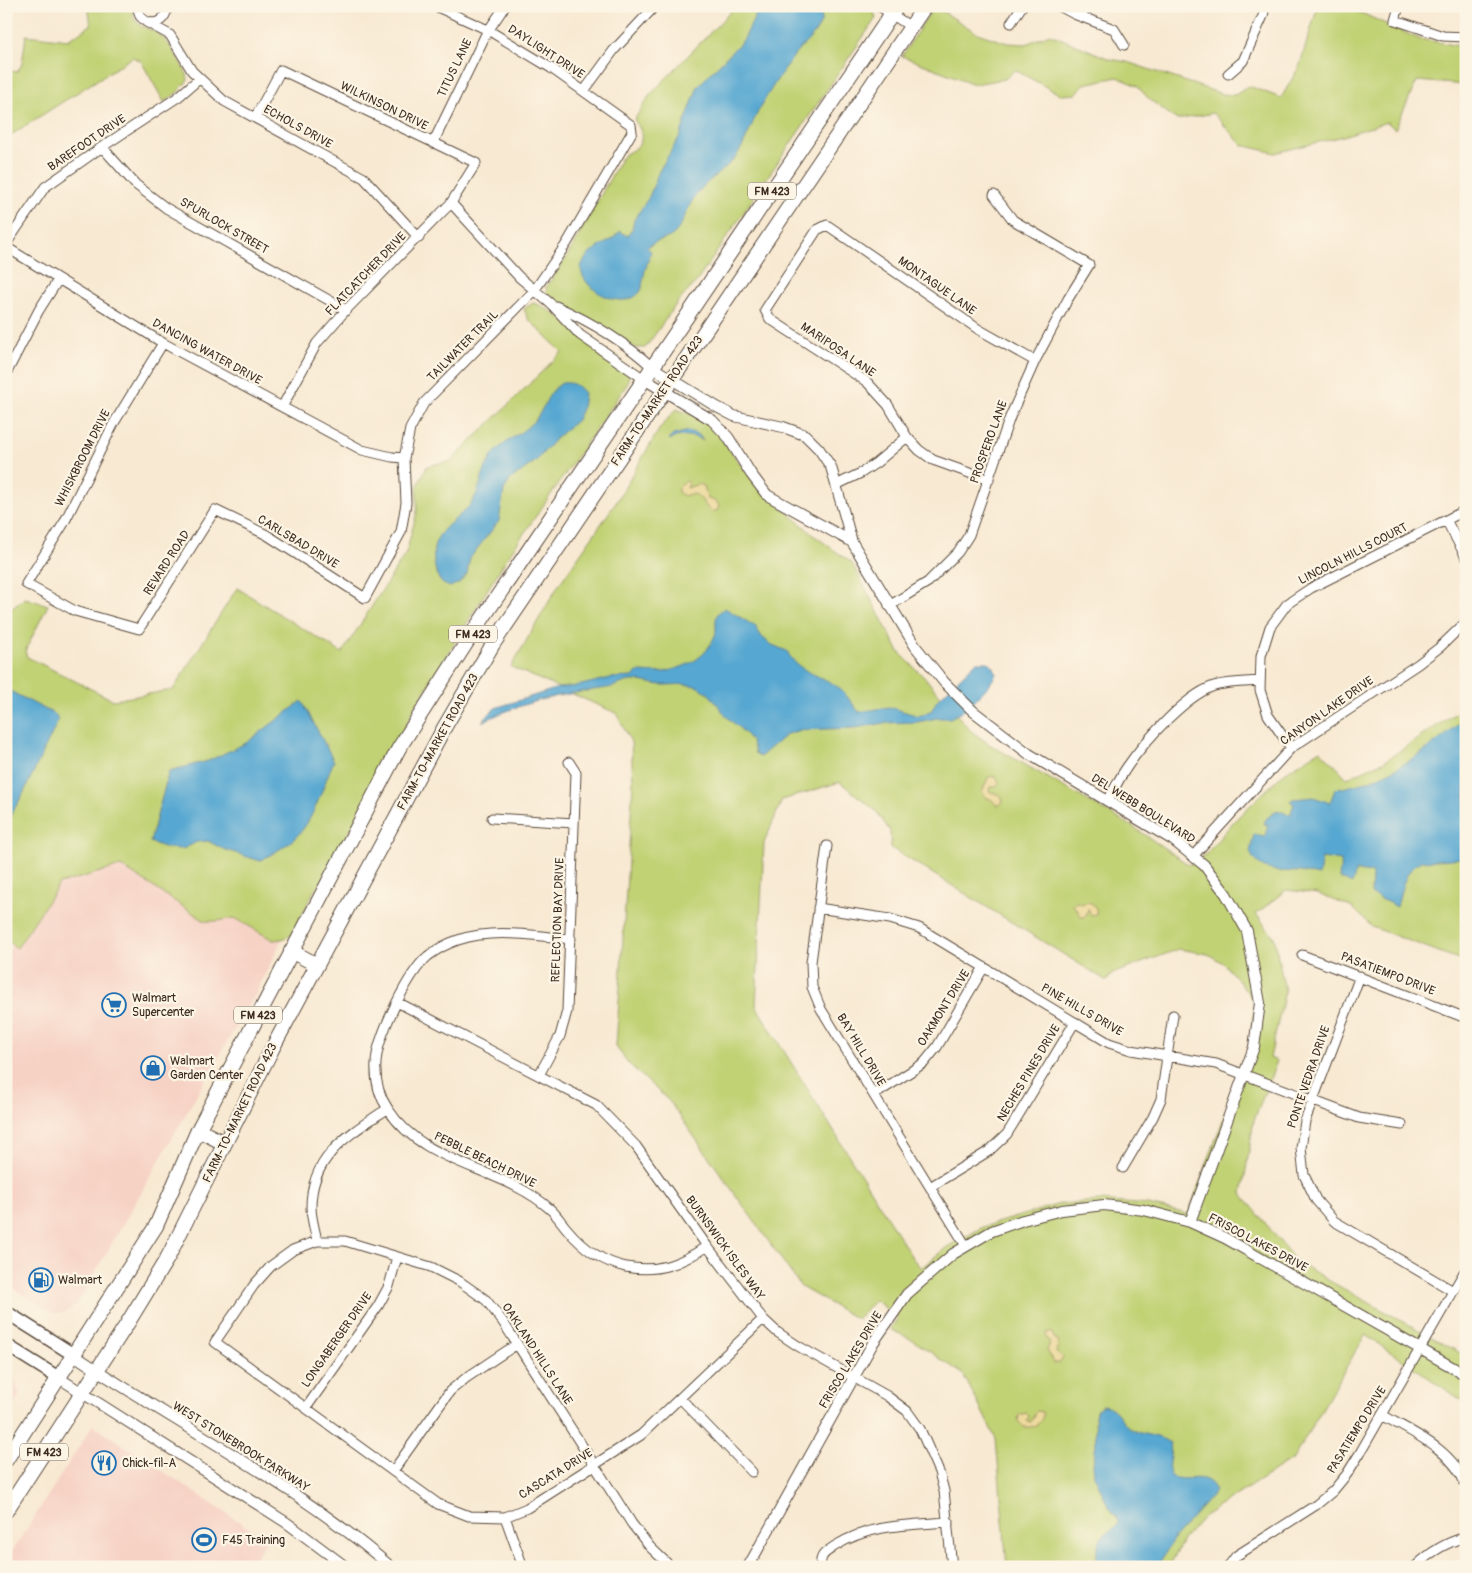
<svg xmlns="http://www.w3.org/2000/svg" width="1472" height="1573" viewBox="0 0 1472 1573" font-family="Pangolin,sans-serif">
	<rect width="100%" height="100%" fill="#fcf5e5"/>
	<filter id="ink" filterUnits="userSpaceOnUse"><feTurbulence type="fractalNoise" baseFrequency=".02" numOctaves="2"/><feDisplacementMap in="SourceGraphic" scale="10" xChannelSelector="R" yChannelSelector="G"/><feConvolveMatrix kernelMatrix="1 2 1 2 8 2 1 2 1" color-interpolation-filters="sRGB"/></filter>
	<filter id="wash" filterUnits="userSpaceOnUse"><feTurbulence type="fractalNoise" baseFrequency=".0096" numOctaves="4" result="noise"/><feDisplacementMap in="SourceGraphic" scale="20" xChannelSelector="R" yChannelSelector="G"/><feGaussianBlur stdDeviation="1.12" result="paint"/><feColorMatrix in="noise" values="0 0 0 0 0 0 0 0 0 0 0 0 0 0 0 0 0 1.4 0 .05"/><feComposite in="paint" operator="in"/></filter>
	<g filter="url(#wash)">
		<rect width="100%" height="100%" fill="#f8e9d2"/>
		<!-- built -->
		<path fill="#f6d2c5" d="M121,866l84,55h12l18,-4 38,23 9,-1 -26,55 -36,60 -139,244 -11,12 -7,3h-10l-47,-29v-329l7,-11 4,4 42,-64z
			M6,1368l6,4 8,23 -14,22z
			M93,1425l174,115 -18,27h-243v-6z"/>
		<!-- green -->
		<path fill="#c1d275" stroke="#7e7e4a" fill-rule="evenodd" d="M88,6h44c1,26 18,18 31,32 10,10 17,24 24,36l1,6 -11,13 -13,9 -23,-41 -8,-4 -119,76 -8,8v-71l11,2 5,-8 4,-29 42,5 23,-15z
			M732,6h136l5,4 3,8 -179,263 -20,22 -28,40 -4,5h-9l-85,-50 -4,-3 -1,-8 19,-27 57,-103c4,-5 12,-6 16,-11 7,-9 2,-19 -4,-26l16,-25 83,-86z
			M934,6l43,27 30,10 19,1 24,-10 60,25 17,3 95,32 13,1 14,-9 32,12 18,-31 19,-61h28l73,33 47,8v38l-49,-4 -22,48 -8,-7 -44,14 -68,17 -33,-8 -29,-32 -36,7 -28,-21 -12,-13 -19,-9 -34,7 -8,10 -15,1 -46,-25 -10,9 -31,5 -72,-28z
			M533,303c18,2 74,53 91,66l5,5 -1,9 -121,175 -90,146 -93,176 -9,9 -23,46 -10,4 -9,1 -38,-22 -18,3h-12l-84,-55 -62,18 -42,64 -11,-8v-327l19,-15 23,7 -23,46 2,6 86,43 60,-10 64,-102 105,65 64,-100 11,-41v-25l10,-21 24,-5 111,-109 -34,-33 -4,-10z
			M676,409l31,11 41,54 36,35 32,28 36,26 47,89 26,26 46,53 18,13 146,84 54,37 17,-11 29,-34 48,-46 37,-24 27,28 38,-17 81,-55v256l-94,-35 -19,-19 -35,-14 -32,-4 -30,24 18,23 11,54 -15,67 7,3 -23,59 -12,74 52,65 32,20 140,77v47l-101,-68 -72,124 -89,57 -21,24 -14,27h-162l-11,-128 -33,-65 -52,-35 -21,-10 8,-11 -23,-18 -18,19 -56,-32 -132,-186 -40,-37 -13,-17 17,-264 -2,-41 -15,-29 -105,-46 47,-81 57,-82 45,-76zM840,782l36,29 14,20 1,17 216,133 5,-7 67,-25 29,5 15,9 15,17 17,23 -6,47 -61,164 -40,-9 -47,-4 -41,3 -77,23 -36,20 -26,21 -8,-9 -157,-253 8,-163 18,-43z"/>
		<!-- sand -->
		<path fill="#eeda9e" stroke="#94825e" d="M687,481l2,2 -2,5 12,-4 5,2 4,13 9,3 2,4 -2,5h-7c-9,-10 -11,-22 -26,-15l-6,-4v-5z
			M992,776l5,2 2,6 -3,3h-6l-1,4c7,4 13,1 14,11l-4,3h-3l-4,-5 -6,-3 -4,-5 6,-14z
			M1076,902l7,2 3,-2c7,0 12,6 10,12l-5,1 -3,-6 -3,8h-4l-3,-6 -5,-6z
			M1047,1332l5,1 2,5 5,4 -3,10 7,5 -3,6h-6l-7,-13 3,-7 -4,-6z
			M1038,1411l4,1 1,3c-2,10 -10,13 -19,12l-6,-6 1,-6 7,-2 3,3 -2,5 4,1 4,-10z"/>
		<!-- water -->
		<path fill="#57a7d1" stroke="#496878" d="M760,6h58c14,18 -15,37 -24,50 -13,17 -30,43 -39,62 -7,15 -11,30 -23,43 -12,13 -28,21 -38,37 -7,10 -10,24 -18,34 -7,9 -22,7 -29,16l4,3c-2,10 -7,19 -8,30 -1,4 0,7 -3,11 -18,23 -66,-8 -58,-28 9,-18 28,-19 38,-33l7,5 5,-7 2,-9 15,-23 10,-26 21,-35 18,-50 46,-47z
			M562,383c11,-1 15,2 22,10l-2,16 -5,11 -20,17 -21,24 -25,18 -7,11 -5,31 -29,37 -3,16 -8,9 -9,4c-2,-1 -5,-2 -7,-3 -9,-7 -12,-33 -7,-43 7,-15 24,-24 34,-36 10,-13 11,-29 18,-42 10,-22 37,-28 50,-47 8,-12 11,-26 24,-33z
			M689,431l10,4 4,6c-6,-6 -25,-7 -33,-1l-1,-1 4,-4z
			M725,608l31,19 5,9 9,8 17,7c10,21 31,23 48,34 10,7 17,18 24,27l30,-5 30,9 13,-6 5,-10 39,-38h12l6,5 2,7 -6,10 -12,13 -18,16 -10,5h-13l-19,4 -33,1 -30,5 -55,2 -13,4 -27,23 -5,-3c-2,-17 -14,-24 -26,-35 -9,-9 -15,-22 -25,-29 -12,-8 -28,-5 -41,-5 -10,0 -21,-5 -30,-4 -9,0 -17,6 -26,7 -48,7 -80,12 -125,34l13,-14 63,-20 19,-2 33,-8 23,-1 4,-5c10,0 22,2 31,-1 16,-4 34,-11 42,-26 2,-4 6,-10 6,-14 0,-11 -2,-17 9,-23z
			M6,689l50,26 2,6 -36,75 -16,27z
			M302,701l32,60c-10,21 -17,50 -31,68 -10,14 -28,23 -43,32l-37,-12 -15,-8 -11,1 -14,7 -17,-1 -16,-6 19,-71 39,-10 38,-18z
			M1466,717v141l-45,3c-16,8 -20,29 -24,46l-26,-13 1,-21 -16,-2 -4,13 -13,-6 2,-17 -19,-3 -3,18 -19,-4 -24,-1 -12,-3 -11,-10 -3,-6 4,-18 11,2 3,-11 -4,-1 2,-5 11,-9 13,5 4,-11 -4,-3 3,-2 21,-2 16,6 5,-14c48,-6 96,-39 131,-72z
			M1103,1405c16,2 17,18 30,25 12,6 26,5 37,13 3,12 -5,22 1,33 17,8 34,-6 44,13l-3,7 -37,41 -18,30h-60c-2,-9 0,-24 6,-31 5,-6 12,-6 15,-13l-2,-7 -8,-10 -14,-31 -1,-11 3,-20 -1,-29 2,-6z"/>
	</g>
	<g filter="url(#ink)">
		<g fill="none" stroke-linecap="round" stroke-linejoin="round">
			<!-- minor casing -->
			<g stroke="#574739" stroke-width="11">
				<path id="minor" d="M137,6l3,10c11,13 27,6 27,-10
					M879,6l32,21
					M1059,6l15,8 40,15 10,16
					M1399,6l-4,14 48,16 23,1
					M146,22l24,13 22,36 32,30 140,77 55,60
					M1011,23l11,-17
					M1228,74l15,-13 20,-45 2,-10
					M584,91l30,-41 41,-44
					M255,118l26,-48 195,93 -25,40 -106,108 -28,32 -35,64
					M433,143l53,-109 19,-28
					M102,147l33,37 31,24 175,99 4,4
					M451,203l68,74 32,27 29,31 64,44
					M6,244l39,-57 57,-40 76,-50 21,-18
					M6,247l157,96 199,107 30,7 12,1
					M556,306c35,16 68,35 96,61
					M163,343l-49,80 -50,100 -38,61 49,27 64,18 76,-119 52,25 98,63 36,-66 5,-29 -2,-45 6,-29 14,-26 110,-112 33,-48 65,-111 -1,-7 -80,-57 -63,-38 -53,-24
					M6,374l33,-64 19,-30
					M989,480l-56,-20 -14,-10 -12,-13 -19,-32 -21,-23 -97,-63 -5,-9 52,-80 10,-5 151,104 57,32
					M836,485l25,-12 15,-10 31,-26
					M1446,520l20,37
					M889,606l39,-24 30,-30 11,-17 41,-118 25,-56 33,-62 21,-34 -76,-45 -19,-25
					M1291,748l-23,-33 -8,-25 1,-34 9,-29 17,-23 24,-16 155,-78
					M1108,801c6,-12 12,-24 19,-34 17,-25 62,-76 91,-82 13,-3 29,-3 42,-4
					M492,818l82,5
					M827,846l-16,116 1,25 9,22 145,237
					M1194,855l97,-107 127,-84 22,-17 26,-25
					M818,908l72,11 29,9 190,115 22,7 85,14 143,54 43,7
					M571,939c-37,-3 -77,-11 -113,1 -9,3 -22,10 -30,16 -20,17 -51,81 -52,107 -1,16 3,33 12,46 36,57 114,57 162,100 6,5 11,13 17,20 15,18 35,33 59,38 32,6 55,-3 81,-21
					M1302,955l164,63
					M1360,976l-55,145 -4,27 3,27 12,25 18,21 119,70
					M397,1002l199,103 40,41 71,100 56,73 14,13 21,14 89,50 20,15 13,18 19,43 5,19 8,76
					M539,1075l21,-39 7,-25 9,-238 -7,-11
					M874,1095l50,-32 13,-16 47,-80
					M1123,1168l30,-51 8,-18 12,-84
					M930,1187l59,-36 18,-17 68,-112
					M317,1241c-2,-11 -6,-23 -6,-34 0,-52 39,-73 76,-98
					M680,1398l72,74
					M306,1408l72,-102 11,-20 8,-29
					M1382,1415c31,18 71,34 84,71
					M393,1471l57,-80 16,-13 51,-34
					M505,1517l18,50
					M671,1567l-21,-20 -18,-23 -129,-202 -17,-22 -27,-19 -28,-14 -86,-26h-28l-24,9 -22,16 -17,19 -39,57 223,162 31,12 36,1 22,-9 114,-73 122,-116
					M821,1567c-2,-12 5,-15 14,-21 34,-22 74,-21 114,-24
					M1228,1567l8,-11 80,-51 17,-14 14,-17 13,-21 106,-184
					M1415,1567c14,-14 32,-25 51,-30"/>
			</g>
			<!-- tertiary casing -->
			<g stroke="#574739" stroke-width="12">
				<path id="tertiary" d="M652,367l65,40 17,9 49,11 22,8 14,14 12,18 21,75 63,104 29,36 29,29 56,43 144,86 31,25 22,29 21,37 13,72 -6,44 -64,175
					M644,379l68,41 16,17 23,37 16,21 85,47
					M74,1355c105,71 220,128 317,212
					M59,1378l228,145 59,44
					M748,1567l125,-224 34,-49 46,-40 39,-23 31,-11 39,-10 42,-5 40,5 46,12 35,16 241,137"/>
			</g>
			<!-- secondary casing -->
			<g stroke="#574739" stroke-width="15">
				<path id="secondary" d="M6,1312l68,43
					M6,1345l53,33"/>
			</g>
			<!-- primary casing -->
			<g stroke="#574739" stroke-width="16">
				<path id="primary" d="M291,951l26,14
					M198,1130l26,13
					M6,1460l150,-234 42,-96 201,-382 75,-117 423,-625
					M6,1511l121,-187 41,-67 104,-208 172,-321 49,-84 432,-638"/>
			</g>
			<!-- minor -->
			<use href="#minor" stroke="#fff" stroke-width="9"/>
			<!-- tertiary -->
			<use href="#tertiary" stroke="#fff" stroke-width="10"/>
			<!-- secondary -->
			<use href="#secondary" stroke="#fff" stroke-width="12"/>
			<!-- primary -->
			<use href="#primary" stroke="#fff" stroke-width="14"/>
		</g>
	</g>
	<!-- icons -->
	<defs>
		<g id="supermarket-ring" transform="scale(1.25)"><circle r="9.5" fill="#fcf5e5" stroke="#1f6fb2" stroke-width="1.5"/><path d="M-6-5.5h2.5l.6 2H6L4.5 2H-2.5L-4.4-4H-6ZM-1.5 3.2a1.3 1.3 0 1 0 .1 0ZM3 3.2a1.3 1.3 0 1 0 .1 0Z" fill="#1f6fb2"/></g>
		<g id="shop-ring" transform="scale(1.25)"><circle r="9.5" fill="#fcf5e5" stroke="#1f6fb2" stroke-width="1.5"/><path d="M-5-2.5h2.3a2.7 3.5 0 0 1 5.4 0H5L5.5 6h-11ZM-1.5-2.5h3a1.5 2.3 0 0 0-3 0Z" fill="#1f6fb2"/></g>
		<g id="fuel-ring" transform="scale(1.25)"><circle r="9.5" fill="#fcf5e5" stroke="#1f6fb2" stroke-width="1.5"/><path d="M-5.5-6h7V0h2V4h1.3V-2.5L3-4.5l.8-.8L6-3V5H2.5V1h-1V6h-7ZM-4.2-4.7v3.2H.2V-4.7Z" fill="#1f6fb2"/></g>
		<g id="restaurant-ring" transform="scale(1.25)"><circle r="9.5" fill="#fcf5e5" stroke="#1f6fb2" stroke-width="1.5"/><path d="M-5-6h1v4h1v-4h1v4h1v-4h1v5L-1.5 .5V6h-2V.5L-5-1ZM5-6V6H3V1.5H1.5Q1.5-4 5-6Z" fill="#1f6fb2"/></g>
		<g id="stadium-ring" transform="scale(1.25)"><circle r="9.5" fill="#fcf5e5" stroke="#1f6fb2" stroke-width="1.5"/><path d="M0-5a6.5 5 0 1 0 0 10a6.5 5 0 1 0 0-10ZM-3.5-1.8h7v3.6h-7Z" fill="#1f6fb2"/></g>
	</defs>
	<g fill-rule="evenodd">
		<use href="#supermarket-ring" x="114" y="1005"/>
		<use href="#shop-ring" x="153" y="1068"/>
		<use href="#fuel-ring" x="41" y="1280"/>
		<use href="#restaurant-ring" x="104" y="1463"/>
		<use href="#stadium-ring" x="204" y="1540"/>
	</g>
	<g text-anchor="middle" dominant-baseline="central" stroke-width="4.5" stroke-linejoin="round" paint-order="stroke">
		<!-- shield labels -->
		<g fill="#fcf5e5" stroke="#75675a" stroke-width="1">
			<rect x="748" y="182.5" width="48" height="17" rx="4"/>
			<rect x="449" y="625.5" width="48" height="17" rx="4"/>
			<rect x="234" y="1006.5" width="48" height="17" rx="4"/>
			<rect x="20" y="1443.5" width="48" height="17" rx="4"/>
		</g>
		<g font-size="11" font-weight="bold" fill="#3b2a1e">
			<text x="772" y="191">FM 423</text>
			<text x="473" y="634">FM 423</text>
			<text x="258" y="1015">FM 423</text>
			<text x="44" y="1452">FM 423</text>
		</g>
		<!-- street labels -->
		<g font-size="12" fill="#3b2a1e" stroke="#fcf5e5">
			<text transform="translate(546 52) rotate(33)">DAYLIGHT DRIVE</text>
			<text transform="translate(455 68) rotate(-64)">TITUS LANE</text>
			<text transform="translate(384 106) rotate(26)">WILKINSON DRIVE</text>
			<text transform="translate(298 127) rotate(29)">ECHOLS DRIVE</text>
			<text transform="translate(87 143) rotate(-34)">BAREFOOT DRIVE</text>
			<text transform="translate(224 226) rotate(30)">SPURLOCK STREET</text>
			<text transform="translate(366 274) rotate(-46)">FLATCATCHER DRIVE</text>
			<text transform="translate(937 286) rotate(35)">MONTAGUE LANE</text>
			<text transform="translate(463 346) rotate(-45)">TAILWATER TRAIL</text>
			<text transform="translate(838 350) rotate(34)">MARIPOSA LANE</text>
			<text transform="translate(207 352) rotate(29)">DANCING WATER DRIVE</text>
			<text transform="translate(657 401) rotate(-56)">FARM-TO-MARKET ROAD 423</text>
			<text transform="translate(989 442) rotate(-70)">PROSPERO LANE</text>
			<text transform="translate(83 458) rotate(-63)">WHISKBROOM DRIVE</text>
			<text transform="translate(298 542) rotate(31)">CARLSBAD DRIVE</text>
			<text transform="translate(1353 554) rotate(-27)">LINCOLN HILLS COURT</text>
			<text transform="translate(167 563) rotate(-57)">REVARD ROAD</text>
			<text transform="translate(1327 711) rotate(-35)">CANYON LAKE DRIVE</text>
			<text transform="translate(438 742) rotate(-61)">FARM-TO-MARKET ROAD 423</text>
			<text transform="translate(1143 809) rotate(32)">DEL WEBB BOULEVARD</text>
			<text transform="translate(558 920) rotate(-88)">REFLECTION BAY DRIVE</text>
			<text transform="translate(1388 974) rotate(21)">PASATIEMPO DRIVE</text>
			<text transform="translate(944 1008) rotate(-58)">OAKMONT DRIVE</text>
			<text transform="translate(1082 1010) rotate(30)">PINE HILLS DRIVE</text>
			<text transform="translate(861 1050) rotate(59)">BAY HILL DRIVE</text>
			<text transform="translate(1029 1073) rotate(-59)">NECHES PINES DRIVE</text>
			<text transform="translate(1309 1077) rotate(-71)">PONTE VEDRA DRIVE</text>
			<text transform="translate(240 1113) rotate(-64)">FARM-TO-MARKET ROAD 423</text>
			<text transform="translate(485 1160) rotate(26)">PEBBLE BEACH DRIVE</text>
			<text transform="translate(1258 1243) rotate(28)">FRISCO LAKES DRIVE</text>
			<text transform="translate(725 1248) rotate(54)">BURNSWICK ISLES WAY</text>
			<text transform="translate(337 1340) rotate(-55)">LONGABERGER DRIVE</text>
			<text transform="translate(537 1354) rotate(57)">OAKLAND HILLS LANE</text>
			<text transform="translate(851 1360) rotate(-59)">FRISCO LAKES DRIVE</text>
			<text transform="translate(1357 1430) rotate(-58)">PASATIEMPO DRIVE</text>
			<text transform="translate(241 1447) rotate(32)">WEST STONEBROOK PARKWAY</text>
			<text transform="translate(556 1474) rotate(-32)">CASCATA DRIVE</text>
		</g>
		<!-- poi labels -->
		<g font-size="12" fill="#3b2a1e" stroke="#fcf5e5" text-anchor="start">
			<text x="132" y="998">Walmart<tspan x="132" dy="14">Supercenter</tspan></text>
			<text x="170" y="1061">Walmart<tspan x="170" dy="14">Garden Center</tspan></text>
			<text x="58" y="1280">Walmart</text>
			<text x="122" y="1463">Chick-fil-A</text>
			<text x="222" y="1540">F45 Training</text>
		</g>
	</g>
	<!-- margin -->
	<rect width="1472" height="1573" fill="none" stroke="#fcf5e5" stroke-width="25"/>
</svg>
